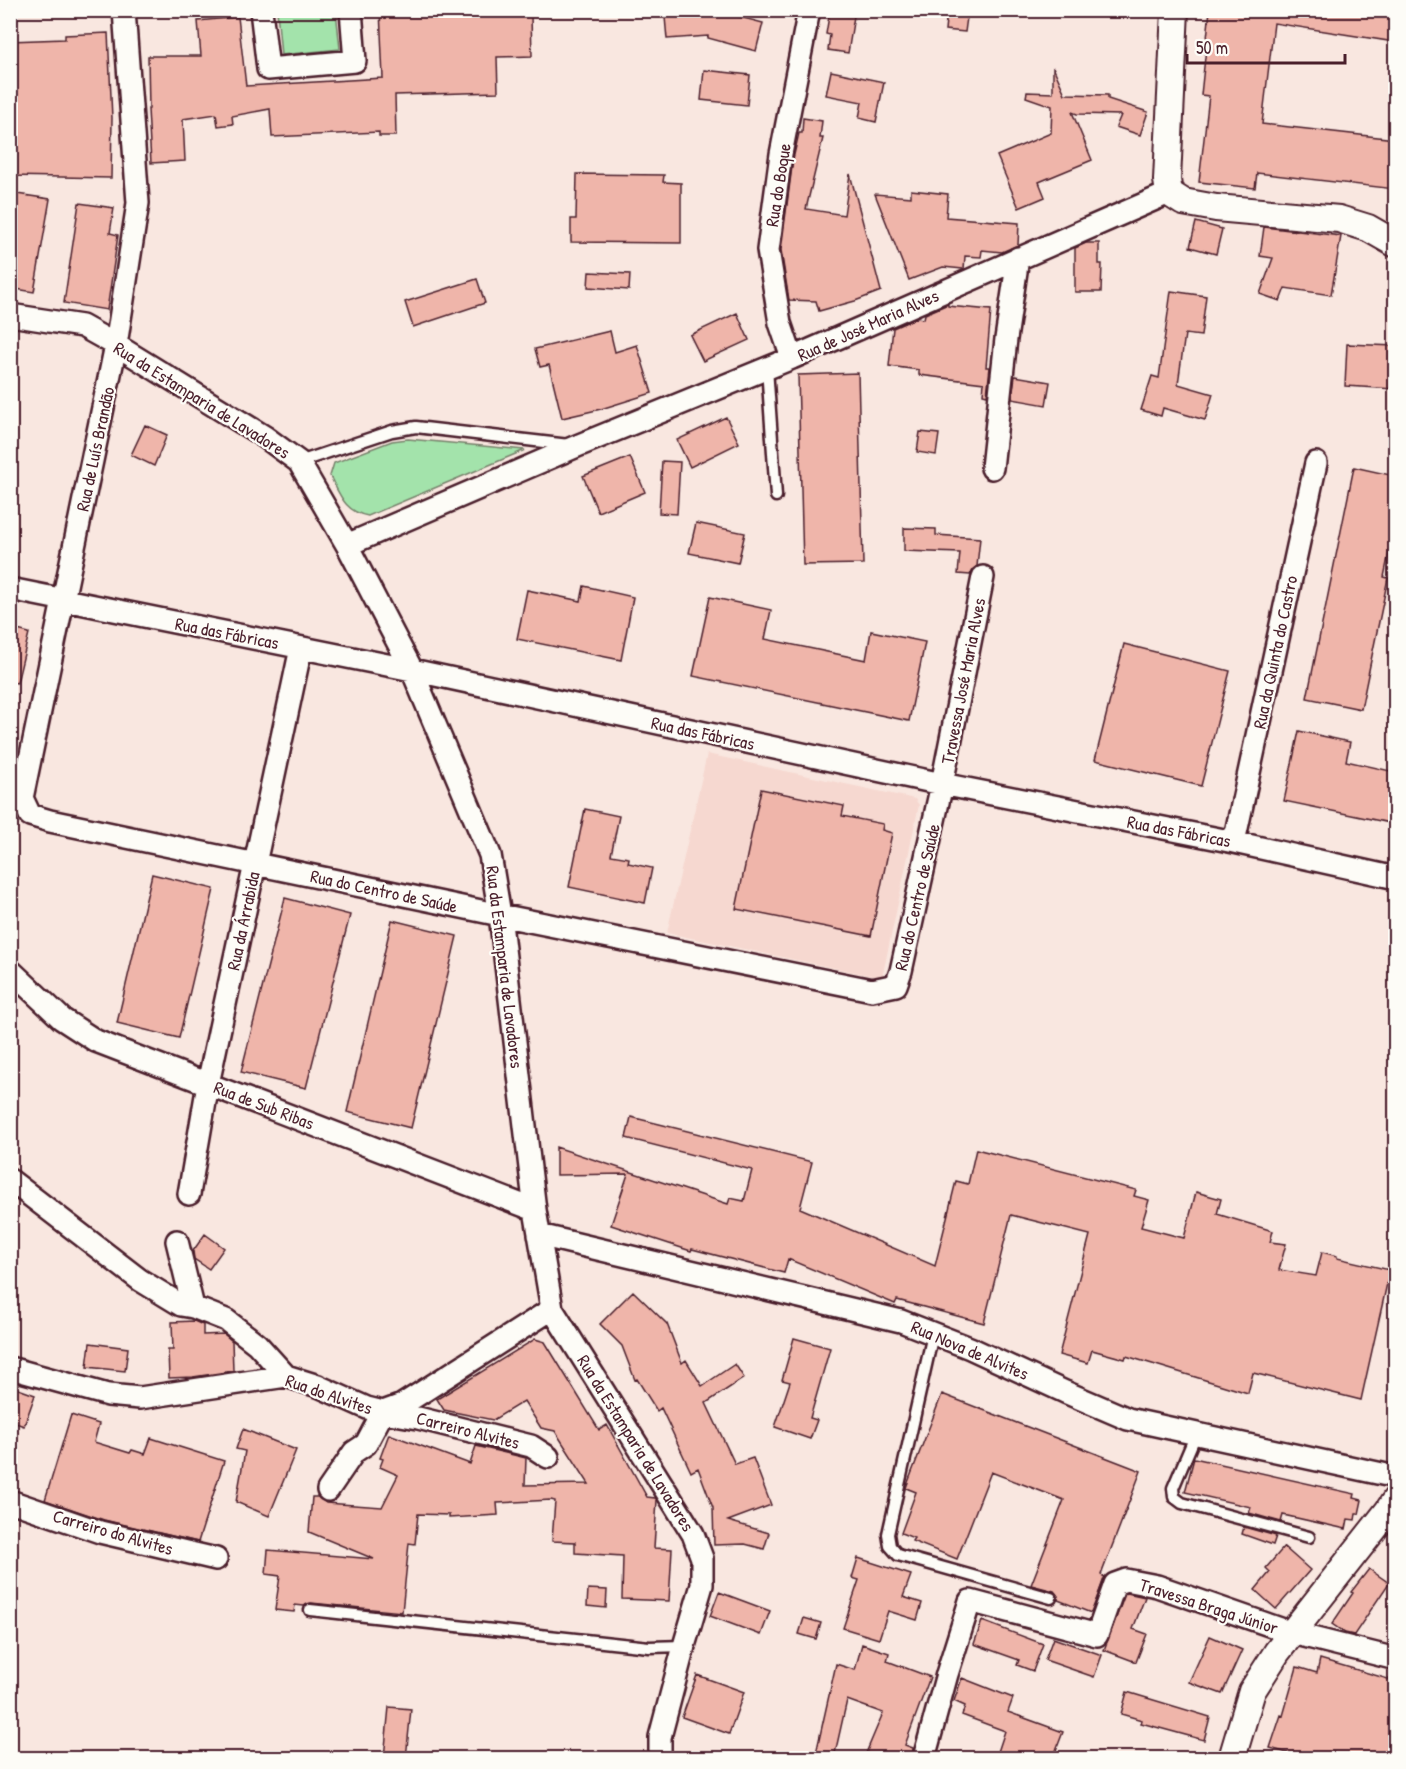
<svg xmlns="http://www.w3.org/2000/svg" width="1406" height="1769" viewBox="0 0 1406 1769" font-family="'Patrick Hand',sans-serif">
	<rect width="100%" height="100%" fill="#f9e7e0"/>
	<filter id="ink" filterUnits="userSpaceOnUse"><feTurbulence type="fractalNoise" baseFrequency=".0167" numOctaves="2"/><feDisplacementMap in="SourceGraphic" scale="12" xChannelSelector="R" yChannelSelector="G"/><feConvolveMatrix kernelMatrix="1 2 1 2 8 2 1 2 1" color-interpolation-filters="sRGB"/></filter>
	<g filter="url(#ink)">
		<!-- built -->
		<path fill="#f6d8d0" d="M707,754l208,45 4,6 -37,173 -215,-45z"/>
		<!-- green -->
		<path fill="#a3e3ab" stroke="#76816b" stroke-width="1.5" d="M277,11h59l4,38 -59,6z
			M408,439l117,11 -157,66c-23,-4 -28,-21 -38,-40l4,-13 58,-22z"/>
		<!-- building -->
		<path fill="#efb5aa" stroke="#4a1f2b" stroke-width="1.5" d="M380,10h130v7l21,-1 1,40 -35,1 1,35 -103,3 1,41h-17v-4l-107,5 -2,-28 -38,7 1,8 -15,2 -2,-12 -33,5 2,42 -34,2 -3,-54h1l-1,-53h53l-3,-35 40,-4 8,69 137,-8z
			M830,10h25l-7,43 -20,-3 2,-15 -4,-1z
			M947,10h21l-3,22 -20,-2z
			M1210,10h185v32l-121,-19 -12,101 133,15v50l-138,-16 -2,15 -56,-6 10,-86 -8,-1z
			M721,12l42,11 -7,28 -48,-13v-2l-41,3 -2,-22 56,-3z
			M108,33l4,85 -1,60 -101,-2v-135l55,-2v-4z
			M1053,67l12,27 43,1v4l40,13 -8,23 -24,-8 5,-12 -44,-1 -5,-2 20,48 -53,22 6,15 -26,11 -22,-52 54,-23 1,-27 -26,-9 1,-5 26,1z
			M704,70l46,5 -3,30 -46,-5z
			M831,71l53,11 -8,40 -17,-4 3,-16 -36,-7z
			M803,118l19,3 -2,17h3l-17,71 38,6 6,-41 31,117 -26,10 -36,10 -3,-10 -27,-1 -8,-50 12,-91 6,-26h3z
			M577,174l87,1 -1,7 18,1v60l-110,-1v-23h5z
			M911,190l37,4 -2,23 73,6 -1,22 -16,7 -20,-2 -1,7 -16,-1 -1,13h-1l-20,-2 -34,13 -34,-86 36,3z
			M10,193l40,6 -16,93 -24,-4z
			M79,203l35,5 -4,25 8,2 -11,75 -43,-7z
			M1196,222l26,7 -6,25 -26,-7z
			M1264,227l77,9 -10,59 -46,-7 -5,13 -20,-7 13,-36 -13,-2z
			M1086,243h13v21h3l-1,28h-26v-44z
			M589,272l41,2 -1,16 -41,-3z
			M477,279l8,24 -72,24 -8,-25z
			M1171,291l35,5 -5,40 -16,-2 -7,50 35,10 -8,26 -42,-12 -2,8 -20,-6 11,-34 7,2z
			M948,304v2l43,4 -5,57h4l-3,28 -4,-1 1,-11 -65,-8v-5l-30,-4 4,-38 23,-10 8,1 1,-5z
			M737,313l12,27 -46,21 -13,-26z
			M610,331l5,21 22,-7 15,48 -51,16 -39,9 -13,-53 -9,2 -5,-18z
			M1347,344l48,2v43l-50,-3z
			M858,373l5,191 -60,1 -5,-190z
			M1015,376l35,6 -4,23 -34,-6z
			M726,417l13,26 -49,24 -13,-27z
			M145,425l22,10 -13,31 -23,-11z
			M920,432l19,2 -3,21 -19,-3z
			M630,457l15,35 -47,20 -15,-36z
			M662,461l18,1 -3,52 -18,-1z
			M1354,467l41,9v48l-11,53 4,1 -27,131 -54,-11z
			M696,523l49,10 -7,30 -49,-10z
			M904,528l32,1v6l44,3 -3,28 -4,3 -3,6 -12,-1 2,-21 -56,-2z
			M584,586l49,11 -12,63 -104,-21 10,-49 54,11z
			M710,597l61,13 -6,29 101,21 5,-29 54,11 -16,79 -216,-45z
			M10,628l19,5 -12,50 -7,-1z
			M1124,644l106,27 -29,115 -106,-26z
			M1299,731l51,11 -4,19 49,11v52l-111,-23z
			M761,789l83,17 -2,10 41,8 -1,6 10,3 -21,103 -135,-27z
			M585,809l34,7 -8,39 18,3 -1,5 24,5 -7,35 -76,-16z
			M152,874l62,15 -35,149 -62,-15z
			M285,898l65,17 -44,173 -65,-16z
			M392,920l65,16 -46,192 -64,-16z
			M631,1117l181,45 -12,46 135,58 21,-85 12,3 8,-35 160,41 -2,6 15,4 -8,27 43,11 12,-46 25,7 -4,15 56,17 -3,11 16,2 -7,26 37,6 6,-24 15,4v2l53,12 -29,130 -108,-27 -5,20 -122,-37 -1,3 -33,-9 -4,13 -29,-8 31,-120 -79,-20 -27,108 -87,-23 -2,4 -107,-45 -4,14 -92,-24 -1,2 -80,-26 17,-51 -72,1v-28l172,57 2,-6 14,3 8,-31 -126,-32z
			M205,1234l19,14 -15,21 -15,-10 -1,-8z
			M633,1291l34,33 15,39 4,-3 16,26 33,-22 9,14 -38,25 29,61 18,-6 18,47 -43,16 41,12 -5,16 -19,-5 -31,1 -1,-37 -15,-40 -7,4 -30,-64 -4,3 -20,-32 -2,1 -13,-34 -22,-22z
			M194,1321l9,4v10l21,-1 8,7 1,30 -40,6 -24,1 -1,-28h5l-1,-28z
			M794,1338l36,10 -20,70 7,2 -7,19 -35,-12 15,-45 -8,-2z
			M535,1339l10,3 54,88 8,-5 40,72 8,1 2,2 -3,48 18,1 -3,52 -47,-2 1,-43 -48,-3v-11l-23,-1 3,-40 -4,-1 -54,3 1,12 -49,3v-3l-31,-1 -3,30 -6,-1 -7,69 -91,-9 -7,3 -9,-1 -1,7 -19,-2 5,-34 -14,-2 2,-24 106,9 -65,-27 3,-35h6l8,6 56,4 16,-32 -18,-8 3,-8 -3,-1 9,-24 81,30 6,-18 50,12 -1,27 64,-1 -34,-53 -14,-3 -17,-27 -31,19 -49,-10 -7,-11z
			M90,1343l38,5 -3,23 -38,-4z
			M10,1386l25,9 -11,31 -14,-5z
			M942,1394l199,77 -40,104 4,2 -14,36 -33,-13v-4l-4,-5 -23,-6 33,-85 -73,-28 -34,87 -45,-18 2,-3 -13,-5 15,-41 -10,-4 1,-3z
			M71,1415l28,9 -5,18 36,11 2,-3 13,4 6,-16 73,23 -26,81 -94,-22 -59,-20z
			M243,1429l53,21 -27,66 -33,-14 9,-51 -9,-2z
			M1194,1458l161,36 -1,4 8,2 -3,14h-3l-1,6 -7,-1 -2,10 -63,-14 -2,7 -32,-9 2,-6 -66,-15z
			M1244,1527l32,9 -3,9 -31,-11z
			M1284,1547l26,23 -34,39 -21,-19 15,-18 -4,-4z
			M858,1558l53,17 -8,22 19,6 -5,17 -29,-9 -9,28 -36,-11 16,-48 -7,-2z
			M1369,1569l20,14 -35,52 -9,-2 -13,-9 21,-31 -2,-1z
			M588,1589l19,1 -1,18 -19,-2z
			M719,1592l51,19 -9,24 -51,-19z
			M1127,1593l18,4 -12,32 14,5 -11,28 -32,-12 21,-56z
			M804,1618l17,5 -5,16 -17,-5z
			M982,1621l61,23 -10,27 -16,-6 2,-5 -45,-16z
			M1210,1636l32,14 -20,44 -33,-12z
			M1053,1638l49,17 -8,22 -49,-17z
			M862,1644l27,9 -2,8 43,16 -25,68 8,3 -1,10h-48l19,-45 -36,-13 -13,58h-19l21,-94 19,6z
			M1320,1659l75,22v77h-90l-35,-10 11,-33 2,1 14,-49 20,6z
			M697,1675l47,17 -15,42 -47,-17z
			M962,1678l51,20 -5,14 55,20 -10,26h-57l9,-27 -43,-16 3,-9 -11,-5z
			M1127,1692l83,25 -6,23 -63,-17 1,-3 -21,-6z
			M389,1707l22,2 -5,49h-22z"/>
		<g fill="none" stroke-linecap="round" stroke-linejoin="round">
			<!-- service casing -->
			<g stroke="#4a1f2b" stroke-width="15">
				<path id="service" d="M767,368l9,128
					M299,462l93,-31 24,-4 153,18
					M933,1334l-45,200 2,12 8,9 153,43
					M1196,1434l-23,54 1,9 8,6 127,34
					M310,1610l339,37 35,-1"/>
			</g>
			<!-- minor casing -->
			<g stroke="#4a1f2b" stroke-width="26">
				<path id="minor" d="M124,10l14,193 -22,142 -94,453 8,17 20,6 450,94 372,75 24,-5 5,-14 41,-187 41,-207
					M261,10l7,59 87,-8 -4,-51
					M10,315l72,11 34,19 149,92 34,25 48,83 65,125 78,185 10,60 35,295 17,99 141,225 9,24v27l-18,61 -24,91v21
					M792,358l-12,-35 -12,-73 13,-96 28,-144
					M992,468l14,-129 12,-81
					M347,545l230,-99 215,-88 377,-165
					M10,589l402,81 530,114 292,58 162,36
					M1234,842l82,-379
					M10,970l52,49 34,22 439,169
					M10,1180l130,100 41,25 12,2 33,13 31,24 29,32
					M189,1194l19,-110 93,-436
					M539,1235l362,86 69,27 95,44 63,27 268,58
					M177,1241l16,66
					M10,1368l98,27 32,3 146,-22 32,10 49,22 16,4 19,-7 150,-96
					M328,1490l26,-38 12,-8 17,-32 35,6 113,28 17,11
					M10,1501l90,31 116,27
					M924,1758l23,-84 23,-73 127,34 18,-51 11,-4 31,6 135,47 104,26"/>
			</g>
			<!-- tertiary casing -->
			<g stroke="#4a1f2b" stroke-width="30">
				<path id="tertiary" d="M1175,10l-8,170 2,13 14,9 33,6 123,11 29,9 28,16
					M1232,1758l20,-67 25,-39 111,-141 8,-12"/>
			</g>
			<!-- service -->
			<use href="#service" stroke="#fdfcf7" stroke-width="10"/>
			<!-- minor -->
			<use href="#minor" stroke="#fdfcf7" stroke-width="21"/>
			<!-- tertiary -->
			<use href="#tertiary" stroke="#fdfcf7" stroke-width="26"/>
		</g>
	</g>
	<g text-anchor="middle" dominant-baseline="central" stroke-width="4.5" stroke-linejoin="round" paint-order="stroke">
		<!-- street labels -->
		<g font-size="18" fill="#4a1f2b" stroke="#fdfcf7">
			<text transform="translate(778 185) rotate(-81)">Rua do Boque</text>
			<text transform="translate(868 325) rotate(-24)">Rua de José Maria Alves</text>
			<text transform="translate(202 400) rotate(32)">Rua da Estamparia de Lavadores</text>
			<text transform="translate(95 449) rotate(-78)">Rua de Luís Brandão</text>
			<text transform="translate(227 633) rotate(11)">Rua das Fábricas</text>
			<text transform="translate(1275 652) rotate(-78)">Rua da Quinta do Castro</text>
			<text transform="translate(963 681) rotate(-79)">Travessa José Maria Alves</text>
			<text transform="translate(703 733) rotate(12)">Rua das Fábricas</text>
			<text transform="translate(1179 831) rotate(11)">Rua das Fábricas</text>
			<text transform="translate(384 891) rotate(12)">Rua do Centro de Saúde</text>
			<text transform="translate(917 897) rotate(-77)">Rua do Centro de Saúde</text>
			<text transform="translate(243 921) rotate(-78)">Rua da Árrabida</text>
			<text transform="translate(505 967) rotate(83)">Rua da Estamparia de Lavadores</text>
			<text transform="translate(264 1105) rotate(21)">Rua de Sub Ribas</text>
			<text transform="translate(970 1350) rotate(23)">Rua Nova de Alvites</text>
			<text transform="translate(329 1394) rotate(19)">Rua do Alvites</text>
			<text transform="translate(468 1430) rotate(14)">Carreiro Alvites</text>
			<text transform="translate(636 1443) rotate(58)">Rua da Estamparia de Lavadores</text>
			<text transform="translate(113 1532) rotate(16)">Carreiro do Alvites</text>
			<text transform="translate(1209 1606) rotate(18)">Travessa Braga Júnior</text>
		</g>
	</g>
	<!-- margin -->
	<rect width="1406" height="1769" fill="none" stroke="#fdfcf7" stroke-width="36"/>
	<rect x="18" y="18" width="1370" height="1733" fill="none" stroke="#4a1f2b" stroke-width="2" filter="url(#ink)"/>
	<!-- scale -->
	<path d="M1187 54v9h158v-9" fill="none" stroke="#4a1f2b" stroke-width="3"/>
	<text x="1196" y="54" font-size="18" fill="#4a1f2b" stroke="#fdfcf7" stroke-width="4.5" paint-order="stroke">50 m</text>
</svg>
